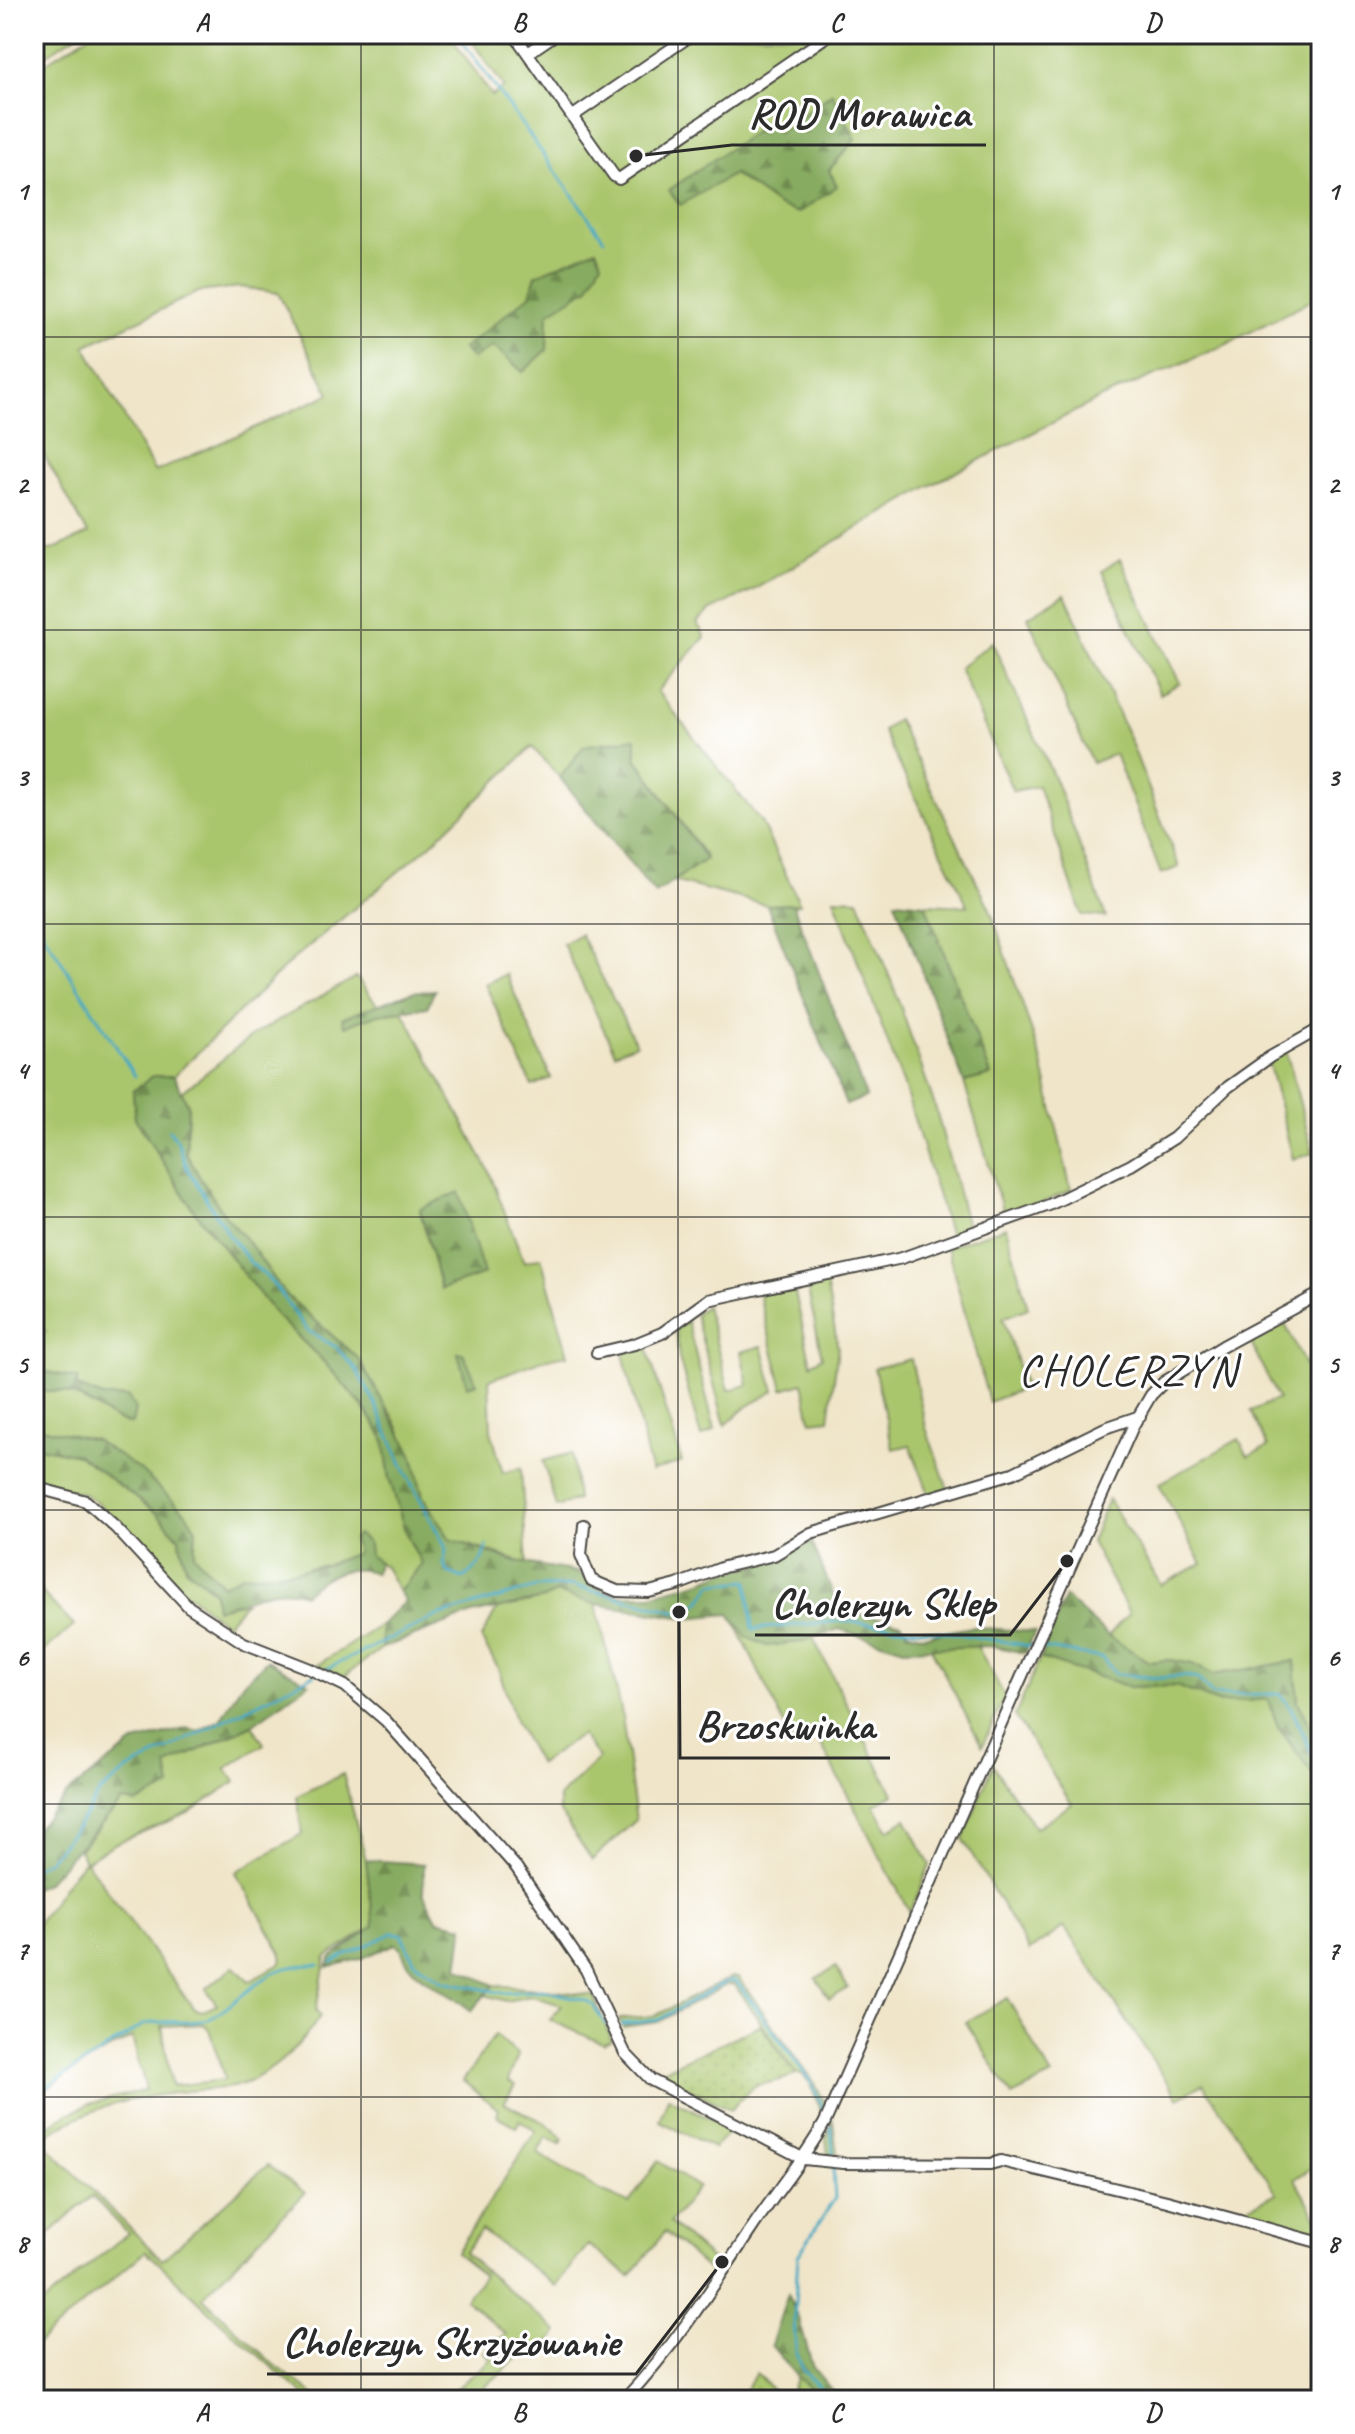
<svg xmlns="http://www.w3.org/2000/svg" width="1355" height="2434" viewBox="0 0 1355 2434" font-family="Caveat,sans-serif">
	<defs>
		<pattern id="forest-firs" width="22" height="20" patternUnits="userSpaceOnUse" patternTransform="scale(2)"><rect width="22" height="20" fill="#87ab60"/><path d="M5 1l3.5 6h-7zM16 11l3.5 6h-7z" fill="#6f8b4f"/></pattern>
		<pattern id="park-dots" width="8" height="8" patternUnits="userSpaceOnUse" patternTransform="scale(2)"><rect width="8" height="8" fill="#aac66d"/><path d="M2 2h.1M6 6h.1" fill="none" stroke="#92aa5f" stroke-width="1.8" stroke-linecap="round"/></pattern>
	</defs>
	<rect width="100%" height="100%" fill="#fff"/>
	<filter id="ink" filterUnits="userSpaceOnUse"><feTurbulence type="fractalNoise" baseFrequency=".0125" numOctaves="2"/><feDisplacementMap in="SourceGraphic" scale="16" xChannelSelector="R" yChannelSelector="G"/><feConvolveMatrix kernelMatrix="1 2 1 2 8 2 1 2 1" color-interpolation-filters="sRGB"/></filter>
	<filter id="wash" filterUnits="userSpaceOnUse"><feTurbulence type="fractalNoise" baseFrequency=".006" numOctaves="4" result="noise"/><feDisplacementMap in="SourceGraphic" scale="32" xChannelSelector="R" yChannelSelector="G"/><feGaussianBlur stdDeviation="1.8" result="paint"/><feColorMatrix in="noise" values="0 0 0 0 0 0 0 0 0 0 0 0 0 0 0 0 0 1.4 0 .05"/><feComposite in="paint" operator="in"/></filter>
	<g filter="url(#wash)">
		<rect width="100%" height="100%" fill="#f0e5c9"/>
		<!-- green -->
		<path fill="#aac66d" stroke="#6a784c" stroke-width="2" fill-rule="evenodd" d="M34,34h44l-44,29z
			M91,34h358l43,62 12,-9 -37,-53h854v261l-96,50 -124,53 -172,88 -176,104 -42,20 -14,13 8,14 -48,54 104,131 39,82 -33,1 -94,-24 33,-23 -70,-100 -52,-12 -24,32 -28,-31 -103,99 -138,115 -117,115h-21l-20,15 2,27 58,91 84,107 47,46 40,46 20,30 6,42 16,54 16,30 -23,28 -14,-25 -15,-11 -13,-3 -31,12 -38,7 -46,3 -19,10 -29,-30 2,-26 -101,-89 -54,-12 -6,-5 6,-32c8,0 18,-1 26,2 25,7 40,28 65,31l-4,-27h-26l-26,-11 2,-7 -30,-7 -14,3v-33l12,-11 -12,-12v-766l20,-4 34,-15 -54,-97v-367zM831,93l-2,77 7,16 -57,20 -45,-32 36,-52 9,11zM240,287l38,6 52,101 -175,78 -70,-126 113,-54z
			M1120,559l60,124 -20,11 -58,-123z
			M1065,594l67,151 47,122 -18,7 -46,-120 -23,9 -64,-146z
			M992,642l64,140 50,135 -24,-2 -44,-129 -25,5 -54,-123z
			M897,719l93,190 51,150 30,131 -66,29 -41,-137 27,-7 -66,-171 43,2 -85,-175z
			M834,898l24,1 36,89 41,118 33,124 -18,6 -46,-150z
			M580,934l56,110 -21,9 -52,-109z
			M506,974l45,104 -19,8 -47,-102z
			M356,977l23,30 -37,11 61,-7 85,158 36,93 17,-5 27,98 -23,4 -56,21 2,51 12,42 18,-5 6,96 -77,-25 -27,-42 -11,-43 -20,-40 -80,-95 -28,-26 -31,-45 -29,-34 -24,-36 -14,-25 2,-48 -6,-13 71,-57zM458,1193l26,81 -43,15 -21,-79z
			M1286,1051l27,102 -20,6 -25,-98z
			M1006,1227l22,81 -25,10 22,70 -36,14 -42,-155z
			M825,1277l13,71 -9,71 -18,2 -8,-38 -20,6 -25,-98 35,-7 18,80 11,-7 -16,-76z
			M706,1306l23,84 19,-5 -7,-33 21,-6 12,45 -29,17 -20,17 -30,-111z
			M687,1321l28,109 -14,7 -22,-79 -3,-29z
			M1284,1322l37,76v350l-23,-46 -3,-41 -82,14 -20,-11 -24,-4 -20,2 -41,-26 21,-23 -38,-71 17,-43 53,86 41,-21 -43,-80 80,-45 9,17 20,-9 -17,-36 27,-12 -29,-60z
			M646,1344l36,118 -31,9 -28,-118z
			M911,1359l15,69 22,61 -19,5 -19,-49 -17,4 -19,-81z
			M34,1446l44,9 80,59 21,24 7,30 28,23 2,17 29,-6 -19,22 -41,-32 -87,-89 -14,-9 -50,-14z
			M572,1453l5,47 -21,7 -13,-46z
			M34,1584l40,42 -40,33z
			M556,1593l40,11 25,105 15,111 -44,40 -33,-49v-14l40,-39 -18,-23 -42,29 -23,-41 -18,-55 -17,-30 16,-29 46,-10z
			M731,1614l16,23 54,5 12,-4 80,156 -19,11 14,25 18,-11 24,46 -20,48 -97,-184 -21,12z
			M381,1625l1,23 -39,29 -26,-12z
			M977,1646l28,51 -23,49 -51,-98z
			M1040,1658l90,29 46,-1 45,17 47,-4 10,28 43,58v377l-26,17 26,46v9l-80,-24 36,-17 -74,-109 -25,14 -114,-171 -35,24 -66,-112 30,-74 42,63 37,-24 -57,-88z
			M252,1725l12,19 -39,25 11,12 -48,32 -74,31 -28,17 108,148 9,2 14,-6 -11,-16 28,-23 15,16 32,-19 1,-9 -46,-82 66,-38 -5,-38 46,-22 23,86 8,66 -48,31 -10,53 4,6c-17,27 -42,52 -72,66 -17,8 -42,7 -60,9 -55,7 -93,13 -140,43l-3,10 117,116 106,-95 37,28 -103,104 71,67 48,36h-10l-12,-9 -77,-68 -76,-72 -112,95v-35l94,-78 -36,-37 -58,51v-110l30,-21 25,-12 57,-14 -14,-53 -36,19 -62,41v-171c20,-21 29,-45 51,-65l-6,-11 43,-49 45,-36zM204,2024l5,5 16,51 -53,6 -10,-60z
			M836,1967l12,21 -19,11 -13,-21z
			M732,1977h6l77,107 11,22 -4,8 -12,-31 -8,-9h-6l-62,-90 -8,1 -68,37 -35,5 -4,-8 36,-3z
			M494,1985l99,10 19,46 -8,3 -54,-24 11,-15 -29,-9 -26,5 -21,-6z
			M1007,1998l45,78 -40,20 -46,-74z
			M495,2035l23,20 -10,26 7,4 -11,18 42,20 17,15 -2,6 -15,-7 -9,16 62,37 30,13 29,-42 40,26 -28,36 49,43 -6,8 -48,-42 -35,44 -42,-31 -32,41 -75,-56 -17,23 94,79 -21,25 -10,-7 -57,50h-27l48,-41 -7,-7 22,-18 -41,-35 19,-24 -28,-22 80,-122 -16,-11 -4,7 -19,-12 2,-5 -36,-29z
			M668,2097l64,33 -18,18 -54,-27z
			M833,2121l4,33h-9l-2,-16z
			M797,2377l26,23h-36z"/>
		<!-- forest -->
		<path fill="url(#forest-firs)" stroke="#596b46" stroke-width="2" d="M832,93l24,46 -27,31 8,16 -38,27 -20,-7 -45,-32 -54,31 -11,-15 101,-69 9,12z
			M596,249l6,13 -14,26 -40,25 -1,37 -24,22 -30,-26 -20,13 -10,-10 67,-54 6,-20z
			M636,738v20l70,101 -51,35 -95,-116 24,-32z
			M895,901l30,3 66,171 -27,7z
			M793,904l73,193 -20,8 -79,-200z
			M435,990l-8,17 -48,7 -34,12 -3,-8 70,-26z
			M153,1076h21l14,29 -2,48 14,25 24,36 29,34 31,45 75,66 53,95 11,43 27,42 62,22 65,11 27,19 15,4h32l51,-14 25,-10 46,-9 38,-22 28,69 62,14 8,9 15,4 48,-9 63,5 -10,21 -33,-7 -88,3 -65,-20 -38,13 -34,4 -20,-9 -17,-23 -45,4 -89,-14 -40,-11 -13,6 -71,15 -90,34 -1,-23 24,-24 -6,-9 23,-28 -16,-30 -16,-54 -6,-42 -20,-31 -40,-45 -47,-46 -84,-107 -58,-91 -2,-27z
			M459,1192l25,82 -43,15 -21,-80z
			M458,1353h5l14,30 -10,3z
			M48,1372l30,7 -2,7 26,11h26l7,12 -3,15c-25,-3 -40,-24 -64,-31 -8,-3 -18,-2 -27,-2l-6,32 6,5 54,12 45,30 46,43 10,16 -2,26 29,30 19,-10 46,-3 38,-7 31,-12 -4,-15 5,-4 11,10 1,12 9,6 -4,11c-25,-10 -53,3 -71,21 -32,-11 -58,7 -88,15l-2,-18 -28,-23 -7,-30 -21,-24 -80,-59 -44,-9v-71z
			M1065,1597l43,39 41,26 20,-2 24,4 20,11 82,-14 3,41 23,46v37l-43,-58 -10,-28 -47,4 -45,-17 -46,1 -90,-29z
			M267,1660l42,23 -57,42 -85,40 4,22 -34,16 -15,-2 -76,82 -12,5v-57l35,-39 66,-50 54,-14 10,3 21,-11 21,-35z
			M366,1860l58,4 -1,29 14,27 27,6 -6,42 36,17 -23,26c-22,-22 -62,-30 -70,-63l-6,-4 -35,15 -33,8 4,-9 43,-32z
			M788,2294l12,29 13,45 27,32h-17l-26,-23 -26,-32z"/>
		<!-- park -->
		<path fill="url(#park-dots)" stroke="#6a784c" stroke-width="2" d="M760,2025l36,49c-18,10 -25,6 -40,12 -10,4 -18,16 -25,24l-74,-37z
			M756,2373l24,25 2,2h-43z"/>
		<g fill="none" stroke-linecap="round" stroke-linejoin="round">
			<!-- stream -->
			<path stroke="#41a7c1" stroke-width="3" d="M457,34l147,205
				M34,919l101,157
				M169,1130l8,10 11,30 43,68 19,24 20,18 38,51 28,16 19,21 17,29 35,78 39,73 -2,16 4,8 14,6c16,-9 20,-15 25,-32
				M322,1671l115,-55 100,-29 36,-1 106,26 20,-9 13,-19 36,-3 5,48 89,-8 104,11 156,26 14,16 43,4 26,-2 13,3 15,16 67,-1 12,16 29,61
				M34,1867l15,-7 30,-36 20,-31 30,-24 186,-95
				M332,1962l60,-29 9,1 14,28 28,19 60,12 40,-3 42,10 8,5 13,20
				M622,2024l36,-4 70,-39h8l75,101 12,27
				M34,2095l109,-70c23,-7 48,1 68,-7 9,-4 17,-12 25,-18 33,-25 40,-36 83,-35
				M831,2127l2,26
				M832,2400l-29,-29 -7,-20 -2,-31 4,-64 37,-58 -2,-32"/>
		</g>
	</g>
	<g filter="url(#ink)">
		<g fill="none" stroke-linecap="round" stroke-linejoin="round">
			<!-- minor casing -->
			<g stroke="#494743" stroke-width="14">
				<path id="minor" d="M514,34l100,142 5,3 211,-145
					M528,53l28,-19
					M573,116l120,-82
					M597,1353l38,-9 27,-11 46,-33 194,-42 147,-53 82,-40 43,-27 54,-51 42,-30 51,-29
					M34,1487l52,14 30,27 73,79 55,36 66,26 35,17 41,35 130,146 70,103 39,83 26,27 153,79 39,4 147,1 11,-3 166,40 154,42
					M584,1525l-3,30 10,25 26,11 32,1 28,-7 47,-18 50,-12 37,-22 202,-60 92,-45 35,-12
					M624,2400c50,-53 88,-112 128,-172 24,-36 52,-68 73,-106l261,-591 48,-107 17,-29 13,-13 59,-36 98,-53"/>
			</g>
			<!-- minor -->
			<use href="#minor" stroke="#fff" stroke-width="10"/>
		</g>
	</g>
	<!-- grid -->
	<path fill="none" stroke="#2b2b2b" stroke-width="2" stroke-opacity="0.55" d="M361,34v2366M678,34v2366M994,34v2366M34,337h1287M34,630h1287M34,924h1287M34,1217h1287M34,1510h1287M34,1804h1287M34,2097h1287"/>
	<g text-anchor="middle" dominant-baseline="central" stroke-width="6" stroke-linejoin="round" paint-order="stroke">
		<!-- quarter labels -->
		<g font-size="44" letter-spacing="2" fill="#2b2b2b" stroke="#fff">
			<text x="1128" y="1370">CHOLERZYN</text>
		</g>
	</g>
	<!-- callouts -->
	<path fill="none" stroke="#2b2b2b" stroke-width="3" d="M636 156L732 145H986M1067 1561L1010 1635H755M679 1612L680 1758H890M722 2262L636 2374H267"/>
	<g fill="#2b2b2b" stroke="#fff" stroke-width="3">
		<circle cx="636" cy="156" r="8"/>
		<circle cx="1067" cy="1561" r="8"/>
		<circle cx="679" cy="1612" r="8"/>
		<circle cx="722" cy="2262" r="8"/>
	</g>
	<g font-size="42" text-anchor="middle" font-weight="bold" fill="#2b2b2b" stroke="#fff" stroke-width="6" stroke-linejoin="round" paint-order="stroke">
		<text x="859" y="127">ROD Morawica</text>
		<text x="883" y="1617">Cholerzyn Sklep</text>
		<text x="785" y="1739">Brzoskwinka</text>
		<text x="451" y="2356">Cholerzyn Skrzyżowanie</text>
	</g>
	<!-- margin -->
	<rect width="1355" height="2434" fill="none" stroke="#fff" stroke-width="88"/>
	<rect x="44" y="44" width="1267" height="2346" fill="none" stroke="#2b2b2b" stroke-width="3"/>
	<g font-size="26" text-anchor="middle" font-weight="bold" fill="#2b2b2b">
		<text x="202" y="31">A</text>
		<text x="519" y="31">B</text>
		<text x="836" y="31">C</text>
		<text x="1153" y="31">D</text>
		<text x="22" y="200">1</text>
		<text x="1333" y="200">1</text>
		<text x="22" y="493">2</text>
		<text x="1333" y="493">2</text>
		<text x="22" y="786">3</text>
		<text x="1333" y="786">3</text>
		<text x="22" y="1079">4</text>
		<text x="1333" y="1079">4</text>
		<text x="22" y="1373">5</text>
		<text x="1333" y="1373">5</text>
		<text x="22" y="1666">6</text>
		<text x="1333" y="1666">6</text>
		<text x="22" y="1959">7</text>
		<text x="1333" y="1959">7</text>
		<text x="22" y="2252">8</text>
		<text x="1333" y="2252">8</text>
		<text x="202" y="2421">A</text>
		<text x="519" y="2421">B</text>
		<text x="836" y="2421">C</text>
		<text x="1153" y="2421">D</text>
	</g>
</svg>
